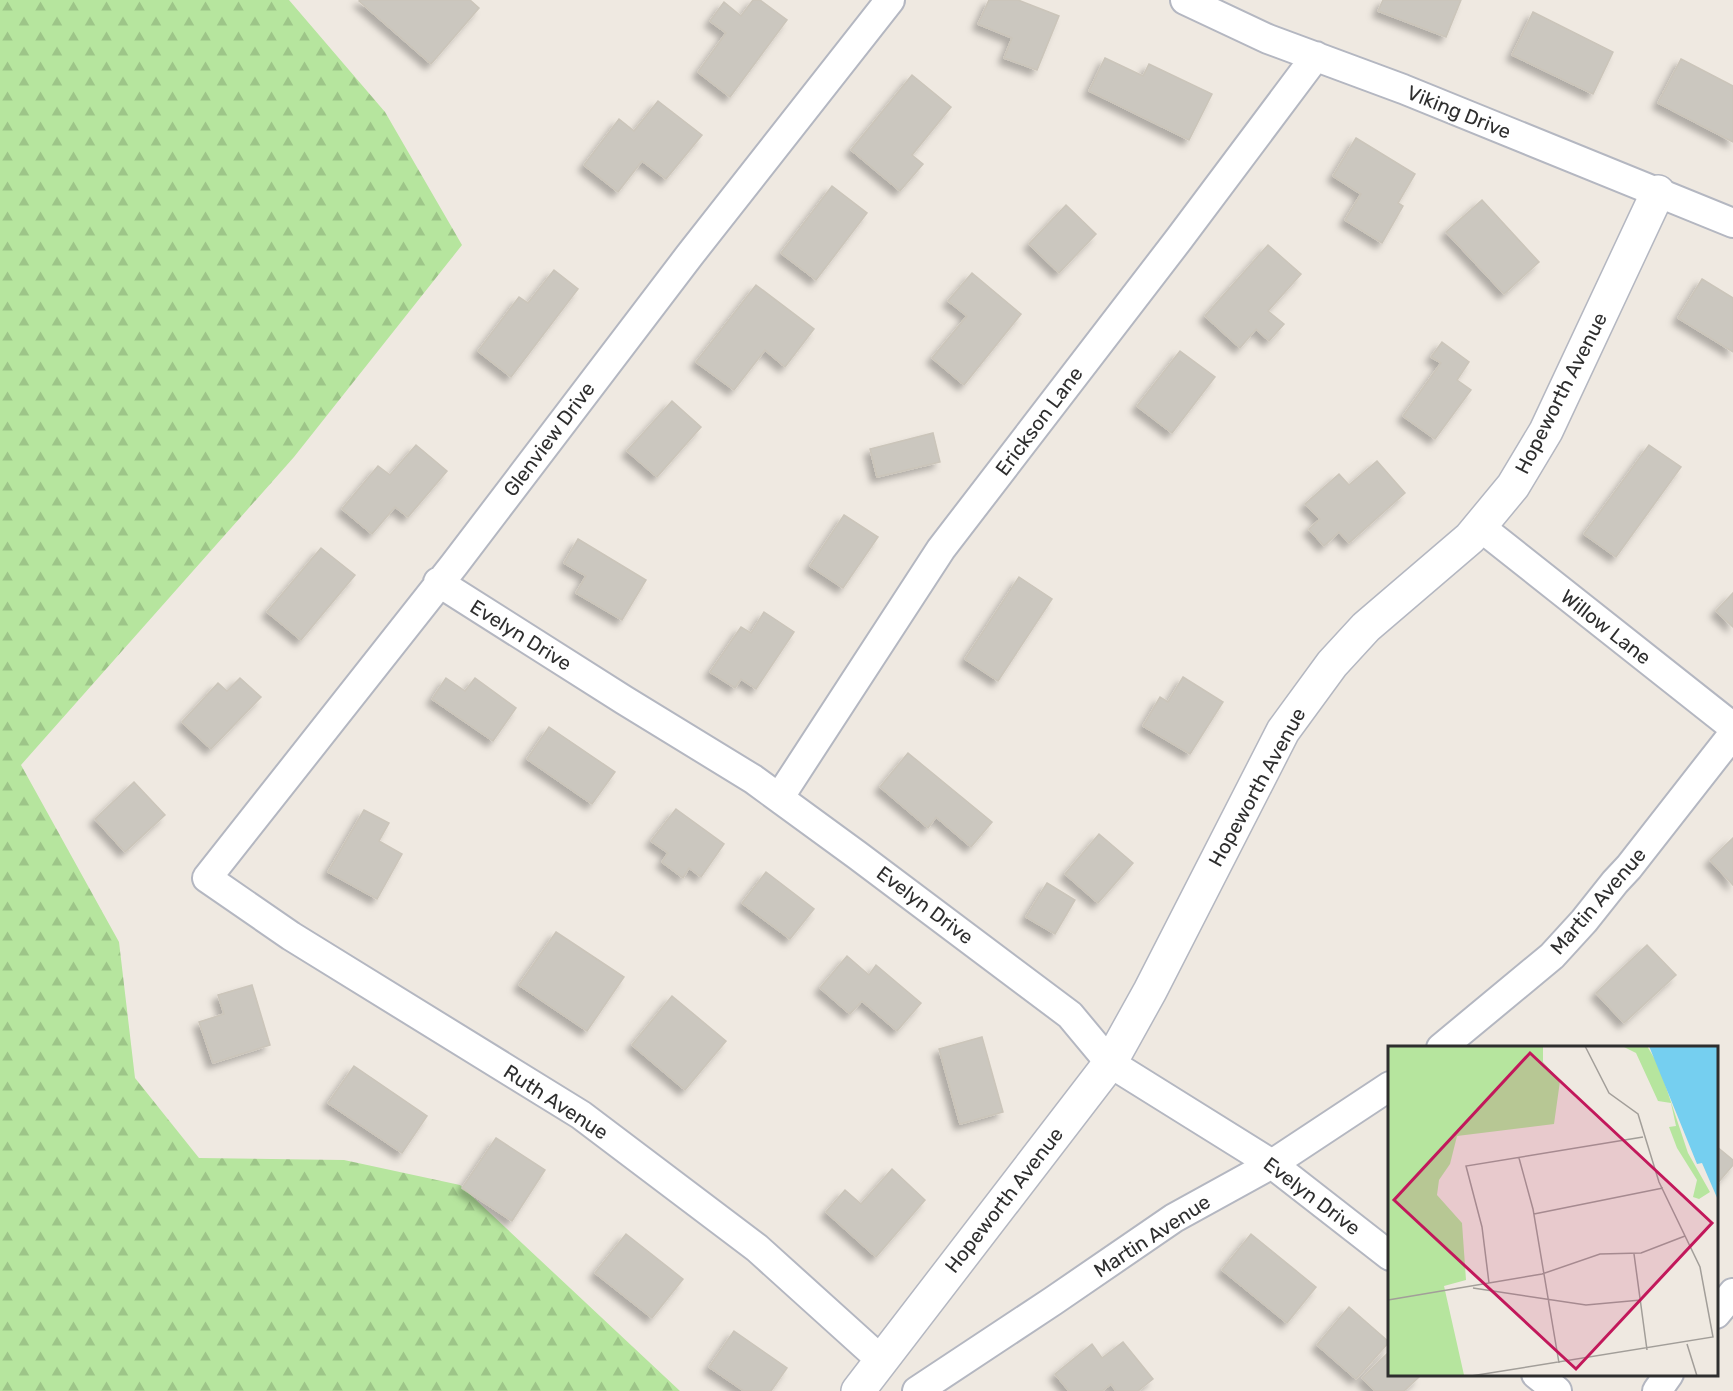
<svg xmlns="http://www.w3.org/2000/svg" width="1733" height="1391" viewBox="0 0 1733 1391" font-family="Rubik,sans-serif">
	<defs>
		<pattern id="forest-firs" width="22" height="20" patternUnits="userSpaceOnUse" patternTransform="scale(1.5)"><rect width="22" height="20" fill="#b6e59e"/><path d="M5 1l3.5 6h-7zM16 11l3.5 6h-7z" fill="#9dc588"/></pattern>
		<filter id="shadow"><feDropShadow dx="-5.5" dy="5.5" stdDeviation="3" flood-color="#0004"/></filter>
	</defs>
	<rect width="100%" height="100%" fill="#efe9e1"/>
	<!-- forest -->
	<path fill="url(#forest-firs)" d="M0,0h289l96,112 77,133 -168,212 -273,308 98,177 16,136 64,80 145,2 116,25 220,206h-680z"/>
	<!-- building -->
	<path fill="#cbc7bf" stroke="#cbc5ba" stroke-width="1.5" filter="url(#shadow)" d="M360,0h110l9,8 -48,56 -72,-63z
		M753,0h7l27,20 -57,77 -32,-25 28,-39 -16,-12 14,-19 17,14z
		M989,0h29l41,16 -22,54 -33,-12 8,-20 -34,-14z
		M1383,0h78l-15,37 -68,-26z
		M1533,12l80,40 -20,42 -81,-39z
		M1105,58l38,18 6,-12 63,30 -23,46 -100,-49z
		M1681,59l52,27v56l-75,-39z
		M912,75l39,32 -39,48 11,9 -23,27 -49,-41z
		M658,101l44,34 -36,44 -24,-18 -24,31 -34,-27 35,-46 15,12z
		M1356,138l59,36 -17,29 5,3 -21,37 -37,-23 16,-26 -28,-18z
		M832,186l35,27 -51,67 -35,-27z
		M1482,200l57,62 -35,32 -58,-62z
		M1066,205l30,29 -37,39 -30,-29z
		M1268,245l33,29 -33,37 16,13 -15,17 -13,-12 -16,19 -35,-32z
		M554,270l24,19 -67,88 -33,-26 41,-54 9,6z
		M972,273l49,41 -57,71 -32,-27 35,-42 -19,-15z
		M1702,279l31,19v54l-55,-34z
		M756,285l58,44 -29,38 -20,-17 -31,40 -38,-28z
		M1442,342l27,20 -12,18 14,10 -36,49 -32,-23 38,-53 -10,-6z
		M1180,351l35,26 -43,56 -35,-27z
		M672,401l29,26 -44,50 -30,-26z
		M933,433l7,29 -63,15 -7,-28z
		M416,445l31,26 -39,46 -13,-10 -23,27 -30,-25 36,-43 12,9z
		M1649,445l32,22 -65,90 -32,-23z
		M1377,461l28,32 -56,50 -10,-11 -15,14 -15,-17 11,-10 -15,-15 34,-30 10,11z
		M844,515l34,22 -35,51 -33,-22z
		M578,539l68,41 -24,40 -46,-27 10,-17 -22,-13z
		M321,548l34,27 -54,65 -34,-28z
		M1019,577l33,22 -54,82 -33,-22z
		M1733,593v34l-17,-16z
		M764,612l30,20 -38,57 -15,-10 -6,9 -25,-16 31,-45 10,6z
		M1183,677l40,25 -33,52 -47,-28 17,-29 8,5z
		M240,678l21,19 -50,52 -29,-27 36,-39 9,8z
		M446,678l19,13 10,-13 41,30 -23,33 -61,-42z
		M549,727l66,45 -23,32 -65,-45z
		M908,753l84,69 -21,25 -35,-30 -8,11 -48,-41z
		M134,782l31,33 -40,37 -30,-33z
		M676,809l48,35 -23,33 -12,-9 -6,10 -21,-16 6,-9 -17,-12z
		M364,810l25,13 -10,18 23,13 -25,45 -49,-27z
		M1099,834l34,29 -35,40 -33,-29z
		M1733,838v47l-23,-25z
		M766,872l48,37 -24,30 -48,-36z
		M1047,883l28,17 -20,34 -29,-17z
		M556,932l68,45 -37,54 -68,-46z
		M1647,945l29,30 -52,48 -28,-30z
		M847,956l22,19 7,-10 45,38 -24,28 -35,-30 -12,13 -30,-26z
		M252,985l18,60 -57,18 -14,-41 25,-8 -6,-19z
		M672,996l54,45 -41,49 -53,-45z
		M982,1037l21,75 -43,12 -21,-75z
		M354,1066l73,50 -25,37 -74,-50z
		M496,1138l49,32 -33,51 -50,-33z
		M1716,1146l17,14v5l-17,20z
		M892,1169l33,31 -49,57 -50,-45 19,-22 16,14z
		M626,1234l57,45 -31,39 -57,-45z
		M1251,1234l65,53 -29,36 -65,-53z
		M1349,1307l40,35 -33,37 -39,-34z
		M734,1331l53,37 -16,23h-27l-35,-24z
		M1123,1342l30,37 -15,12h-22l-5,-7 -9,7h-33l-14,-17 37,-30 10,14z
		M1390,1351v23h26l3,3 -15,14h-29l-13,-13z"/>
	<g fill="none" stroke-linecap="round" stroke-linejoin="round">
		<!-- minor casing -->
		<g stroke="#b4b7c1" stroke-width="32">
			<path id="minor" d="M1185,0l83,39 135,50 330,134
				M1479,526l254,201
				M438,582l186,118 129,79 104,76 213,160 40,48 162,101 118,92
				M779,798l162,-249 238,-310 137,-183
				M1441,1048l111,-92 32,-35 31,-39 14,-15 104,-133
				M1716,1314l17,-21
				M881,1360l-124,-112 -176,-133 -290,-179 -84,-58 247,-313 235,-309 201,-256
				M1536,1374l21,17
				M917,1391l136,-90 121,-83 98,-54 118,-78
				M1657,1391l12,-17"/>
		</g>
		<!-- tertiary casing -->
		<g stroke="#b4b7c1" stroke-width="36">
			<path id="tertiary" d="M858,1391l252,-328 40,-72 133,-260 49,-67 34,-37 104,-89 43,-52 33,-55 112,-239"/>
		</g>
		<!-- minor -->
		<use href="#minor" stroke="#fff" stroke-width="28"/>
		<!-- tertiary -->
		<use href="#tertiary" stroke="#fff" stroke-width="33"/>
	</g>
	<g text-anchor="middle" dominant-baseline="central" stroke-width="4.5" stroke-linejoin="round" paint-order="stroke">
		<!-- street labels -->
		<g font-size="20" fill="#2e2e2e" stroke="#fff">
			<text transform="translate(1459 112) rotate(22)">Viking Drive</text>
			<text transform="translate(1561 393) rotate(-63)">Hopeworth Avenue</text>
			<text transform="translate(1039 421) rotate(-53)">Erickson Lane</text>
			<text transform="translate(549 439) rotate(-53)">Glenview Drive</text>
			<text transform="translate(1606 627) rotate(38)">Willow Lane</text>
			<text transform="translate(521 635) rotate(32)">Evelyn Drive</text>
			<text transform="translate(1257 787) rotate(-61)">Hopeworth Avenue</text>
			<text transform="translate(1598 901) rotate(-49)">Martin Avenue</text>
			<text transform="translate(925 905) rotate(37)">Evelyn Drive</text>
			<text transform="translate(556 1102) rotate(33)">Ruth Avenue</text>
			<text transform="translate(1312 1196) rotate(37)">Evelyn Drive</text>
			<text transform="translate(1004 1200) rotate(-52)">Hopeworth Avenue</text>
			<text transform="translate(1152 1236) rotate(-33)">Martin Avenue</text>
		</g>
	</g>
	<!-- overview -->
	<g transform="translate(1388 1046)">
		<rect width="330" height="330" fill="#efe9e1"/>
		<path d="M0,0h155v16l17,19 -6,43 -97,12 -7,28 -11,16 -2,15 25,28 4,57 -22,6 20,89 5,1h-81zM234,0h25l12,20 29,87 22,39 -11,7 -6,-2 4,-17 -20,-32 -8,-21 7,-1 -5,-23 -13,-2 -22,-48z" fill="#b6e59e"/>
		<path d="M261,0h69v154l-16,-37 -5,1z" fill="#75cff0"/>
		<path fill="none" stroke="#a29e99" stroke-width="1.5" d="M131,112l14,51 26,154M146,168l129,-26M246,208l13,96M101,237l-7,-56 -16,-61 177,-29M85,242l113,17 55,-5M0,254l154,-26 58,-20 41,-1 44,-17M299,298l10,32M83,330l242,-39 -13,-70 -41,-85 -21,-68 -29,-21 -24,-47"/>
		<path fill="#c2185b" fill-opacity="0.15" stroke="#c2185b" stroke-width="3" d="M142,7l182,170 -136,146 -182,-169z"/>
		<rect width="330" height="330" fill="none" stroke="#2e2e2e" stroke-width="3"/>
	</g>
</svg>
